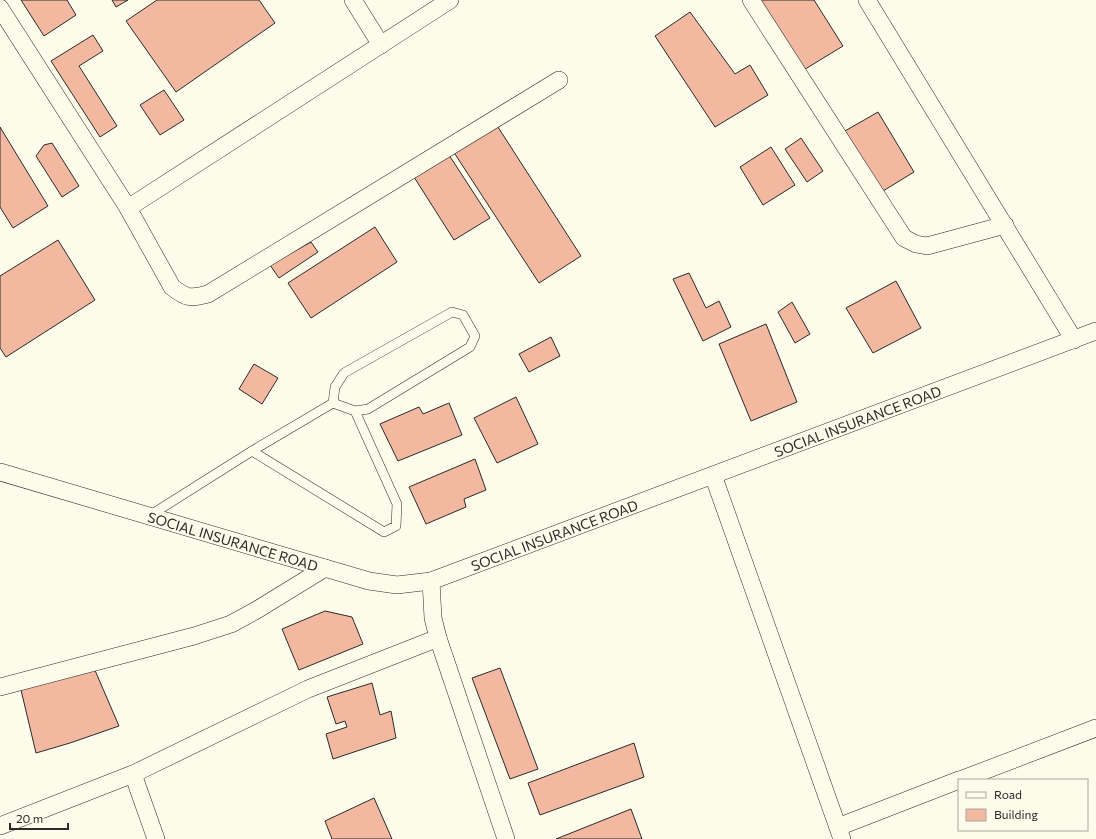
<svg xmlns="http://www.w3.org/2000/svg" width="1096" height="839" viewBox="0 0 1096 839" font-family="Commissioner,sans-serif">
	<rect width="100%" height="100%" fill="#fdfbea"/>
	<!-- building -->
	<path fill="#f2b8a0" stroke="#2b2b2b" d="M21,0h46l9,15 -32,21z
		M112,0h16l-12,7z
		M157,0h102l16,23 -99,69 -50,-71z
		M756,0h58l29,46 -41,25z
		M690,12l45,62 15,-9 18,30 -53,32 -60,-91z
		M93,35l10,16 -24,15 38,60 -17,11 -49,-76z
		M164,90l20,30 -24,15 -20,-30z
		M878,112l36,60 -31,19 -38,-60z
		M496,124l85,132 -42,27 -86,-132z
		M0,127l48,79 -35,22 -13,-21z
		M801,138l22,33 -16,11 -22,-33z
		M52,143l27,43 -17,11 -26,-41 8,-11z
		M771,147l24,38 -32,20 -23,-38z
		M449,155l41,63 -36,22 -40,-63z
		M375,227l22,35 -86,56 -23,-35z
		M58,240l37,60 -89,57 -6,-9v-72z
		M311,242l7,10 -39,26 -9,-13z
		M689,273l17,35 13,-7 12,26 -28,14 -30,-62z
		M896,281l25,47 -48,25 -27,-45z
		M792,302l18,32 -15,9 -17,-31z
		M766,324l31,78 -46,19 -32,-77z
		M551,337l9,19 -31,16 -10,-18z
		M254,364l24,14 -16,26 -23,-15z
		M516,397l22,47 -41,19 -23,-45z
		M449,403l13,32 -64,26 -18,-37 39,-17 4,7z
		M475,459l11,31 -22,9 2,8 -40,17 -17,-37z
		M325,611l27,6 11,27 -64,26 -17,-41z
		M94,668l25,58 -49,17 -34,10 -15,-63z
		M500,668l38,101 -28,10 -38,-101z
		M372,683l8,32 11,-4 5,27 -63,21 -7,-25 21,-7 -2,-6 -9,3 -9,-27z
		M634,743l10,34 -104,38 -12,-32z
		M374,798l18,41h-60l-7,-18z
		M631,809l11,30h-86z"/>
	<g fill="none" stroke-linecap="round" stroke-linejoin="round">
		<!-- service casing -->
		<g stroke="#2b2b2b" stroke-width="10">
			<path id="service" d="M252,451l132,81 12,-6 1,-22 -42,-93
				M149,516l103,-65 81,-48 2,-16 9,-14 108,-61 11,3 12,21 -5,11 -102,62 -13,2 -22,-8"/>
		</g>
		<!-- minor casing -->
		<g stroke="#2b2b2b" stroke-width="18">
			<g id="minor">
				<path d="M353,0l28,45"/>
				<path d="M751,0l153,238 12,6 11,2 78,-21"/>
				<path d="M867,0l207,340"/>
				<path d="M0,8l128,200 44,79c14,11 18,12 36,7l351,-214"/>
				<path d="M128,208l322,-208"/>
				<path id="s1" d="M0,472l369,109 28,4 34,-4 665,-250"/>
				<path d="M713,475l129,364"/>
				<path d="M431,581l2,37 5,20 68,201"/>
				<path d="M0,687l194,-51 37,-12 24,-13 70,-43"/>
				<path d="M133,774l23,65"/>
				<path d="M960,780l136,-52"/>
				<path d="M0,826l133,-52 175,-85 130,-51"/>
				<path d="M838,827l121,-47"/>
			</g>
		</g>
		<!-- service -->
		<use href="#service" stroke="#fdfbea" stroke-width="9"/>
		<!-- minor -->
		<use href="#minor" stroke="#fdfbea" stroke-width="17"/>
	</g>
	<g text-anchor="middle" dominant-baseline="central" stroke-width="3" stroke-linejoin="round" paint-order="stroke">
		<!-- street labels -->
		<g font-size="14" fill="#2b2b2b" stroke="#fdfbea">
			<text stroke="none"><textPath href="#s1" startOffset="903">SOCIAL INSURANCE ROAD</textPath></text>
			<text stroke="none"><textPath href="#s1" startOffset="579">SOCIAL INSURANCE ROAD</textPath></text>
			<text stroke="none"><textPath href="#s1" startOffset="243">SOCIAL INSURANCE ROAD</textPath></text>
		</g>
	</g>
	<!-- legend -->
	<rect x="958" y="779" width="130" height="52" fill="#fdfbea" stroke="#a9a89e"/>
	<rect x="966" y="792" width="20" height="6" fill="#fdfbea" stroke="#a9a89e"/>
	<text x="994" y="799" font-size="12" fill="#2b2b2b">Road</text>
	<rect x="966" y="809" width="20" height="12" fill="#f2b8a0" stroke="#a9a89e"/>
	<text x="994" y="819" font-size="12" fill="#2b2b2b">Building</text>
	<!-- scale -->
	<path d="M10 823v6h58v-6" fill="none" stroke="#2b2b2b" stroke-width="2"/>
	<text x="16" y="823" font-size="12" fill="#2b2b2b" stroke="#fdfbea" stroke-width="3" paint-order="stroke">20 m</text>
</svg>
